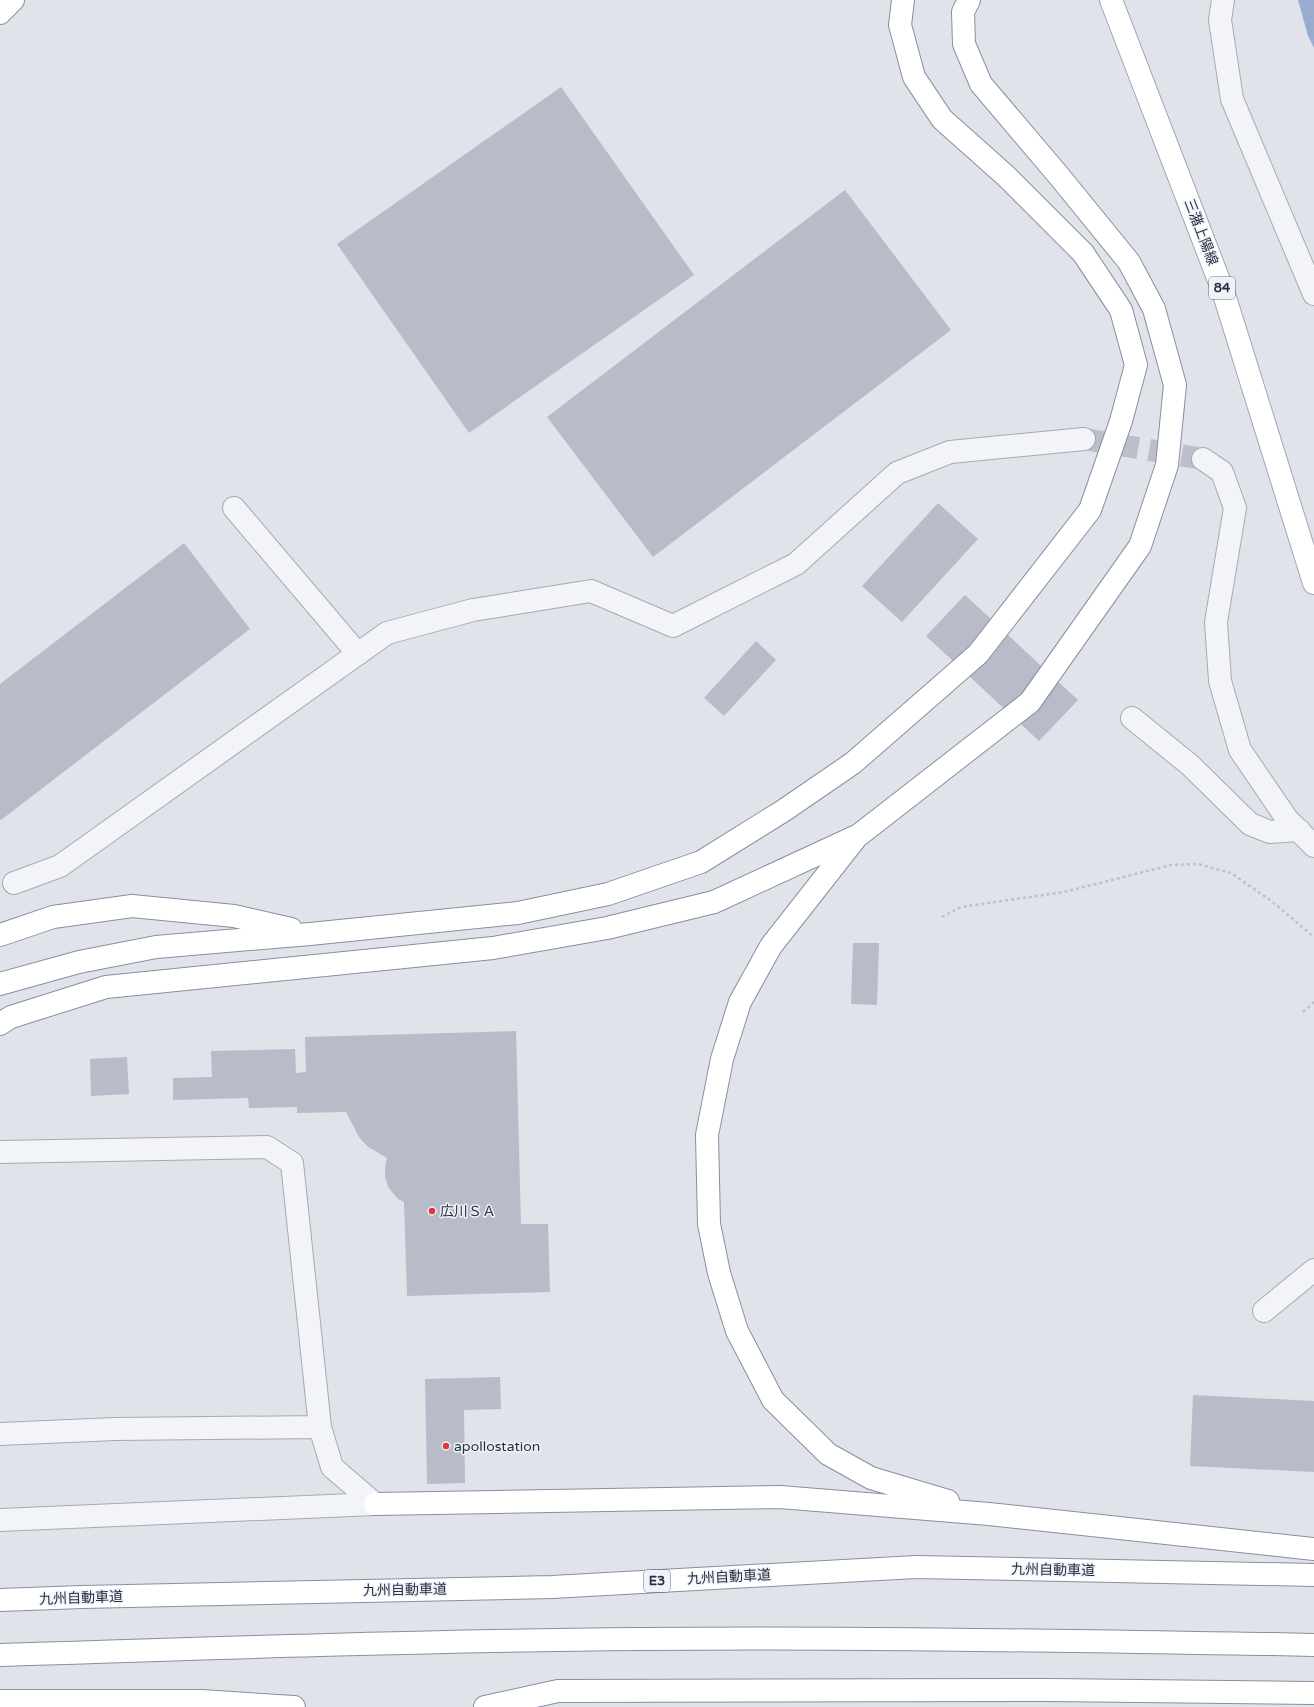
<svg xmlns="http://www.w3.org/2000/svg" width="1314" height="1707" viewBox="0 0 1314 1707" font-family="'Varela Round','Noto Sans JP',sans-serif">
	<rect width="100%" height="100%" fill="#e0e3ea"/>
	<!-- water -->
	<path fill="#98adce" d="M1298,0h16v48l-6,-12z"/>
	<!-- building -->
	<path fill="#b7bcc8" d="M561,87l133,188 -225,158 -132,-189z
		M845,190l106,140 -298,227 -106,-140z
		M938,503l40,36 -76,83 -40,-36z
		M184,543l66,86 -249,191 -1,-1v-135z
		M965,595l113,105 -39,41 -113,-105z
		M756,641l20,19 -52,56 -20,-18z
		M853,943h26l-2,62 -26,-1z
		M516,1031l5,193h27l2,68 -143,4 -3,-94 -6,-3 -10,-12 -3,-10v-10l2,-9 -20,-12 -8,-9 -13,-25 -49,1v-6l-48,1 -1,-10 -75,2v-22l39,-1 -1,-26 84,-2 1,24 10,-1 -1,-35z
		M127,1057l2,37 -38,2 -1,-37z
		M500,1377l1,32 -37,1 1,73 -38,1 -2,-105z
		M1193,1395l121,6v71l-124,-6z"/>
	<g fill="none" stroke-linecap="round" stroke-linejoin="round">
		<!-- minor-tunnel -->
		<path stroke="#bbbfc9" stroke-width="22" stroke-dasharray="22 11" stroke-linecap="butt" d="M1084,439l119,20"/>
		<!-- minor casing -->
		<g stroke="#a5a9b5" stroke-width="24">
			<path id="minor" d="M1223,0l-3,20 12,79 82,195
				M1203,459l19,13 13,36 -19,114 4,59 20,69 47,69 27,27
				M234,508l124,146
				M1132,718l58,47 60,59 20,8 29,-2
				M14,883l46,-17 327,-233 86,-23 118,-19 82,35 123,-62 101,-91 53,-21 134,-13
				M0,1152l267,-5 25,16 28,264 12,40 43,37
				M1264,1311l50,-41
				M0,1434l115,-5 205,-2
				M0,1520l375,-16"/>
		</g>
		<!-- major casing -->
		<g stroke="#9ea6b7" stroke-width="24">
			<path id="major" d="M1111,0l112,291 91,292"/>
		</g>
		<!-- highway casing -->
		<g stroke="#868fa2" stroke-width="24">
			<path id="highway" d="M0,13l13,-13
				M855,839l-84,107 -31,56 -18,57 -15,76 2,89 10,49 18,58 36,69 55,54 43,24 77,23
				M0,935l53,-18 79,-11 102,10 57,13
				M0,984l79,-22 77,-15 154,-13 208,-21 90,-19 93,-32 82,-51 70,-48 125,-109 112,-144 31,-89 15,-56 -15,-55 -38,-57 -77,-77 -64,-57 -28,-42 -14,-52 3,-25
				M0,1024l11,-7 95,-30 387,-39 114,-20 107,-26 145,-67 171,-133 110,-156 27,-81 8,-80 -21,-76 -25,-47 -70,-86 -78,-92 -17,-40 -1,-32 6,-12
				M375,1504l405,-7 209,17 325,35
				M0,1600l82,-3 470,-10 364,-20 398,8
				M0,1655c213,-7 426,-14 639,-16 211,-2 423,2 634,5l41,1
				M0,1701h201l93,6
				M485,1707l73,-16 492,-1 264,3"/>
		</g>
		<!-- path -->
		<path stroke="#bec1c9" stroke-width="2.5" stroke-dasharray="3 3" stroke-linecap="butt" d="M942,917l19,-10 103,-15 107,-27 27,-1 33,9 39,27 44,37
			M1303,1012l11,-10"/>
		<!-- minor -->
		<use href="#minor" stroke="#f3f4f8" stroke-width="22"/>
		<!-- major -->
		<use href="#major" stroke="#fff" stroke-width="22"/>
		<!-- highway -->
		<use href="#highway" stroke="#fff" stroke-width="22"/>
	</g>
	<!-- markers -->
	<g fill="#db3a44" stroke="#f0f2f7" stroke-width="1.5">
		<circle cx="432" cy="1211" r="4"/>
		<circle cx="446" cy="1446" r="4"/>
	</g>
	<g text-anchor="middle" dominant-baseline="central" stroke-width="3" stroke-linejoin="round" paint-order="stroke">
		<!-- shield labels -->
		<g fill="#f0f2f7" stroke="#636a79" stroke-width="1">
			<rect x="1209" y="277" width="26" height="22" rx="3"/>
			<rect x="644" y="1570" width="26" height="22" rx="3"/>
		</g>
		<g font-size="13" font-weight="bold" fill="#272f43">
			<text x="1222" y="288">84</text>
			<text x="657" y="1581">E3</text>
		</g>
		<!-- street labels -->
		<g font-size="14" fill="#272f43" stroke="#f0f2f7">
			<text transform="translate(1201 232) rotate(69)">三潴上陽線</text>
			<text transform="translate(1053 1570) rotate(1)">九州自動車道</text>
			<text transform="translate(729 1577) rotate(-3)">九州自動車道</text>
			<text transform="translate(405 1590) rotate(-1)">九州自動車道</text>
			<text transform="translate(81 1598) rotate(-2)">九州自動車道</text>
		</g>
		<!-- poi labels -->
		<g font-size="14" fill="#272f43" stroke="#f0f2f7" text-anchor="start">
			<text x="440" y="1211">広川ＳＡ</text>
			<text x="454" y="1446">apollostation</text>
		</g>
	</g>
</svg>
